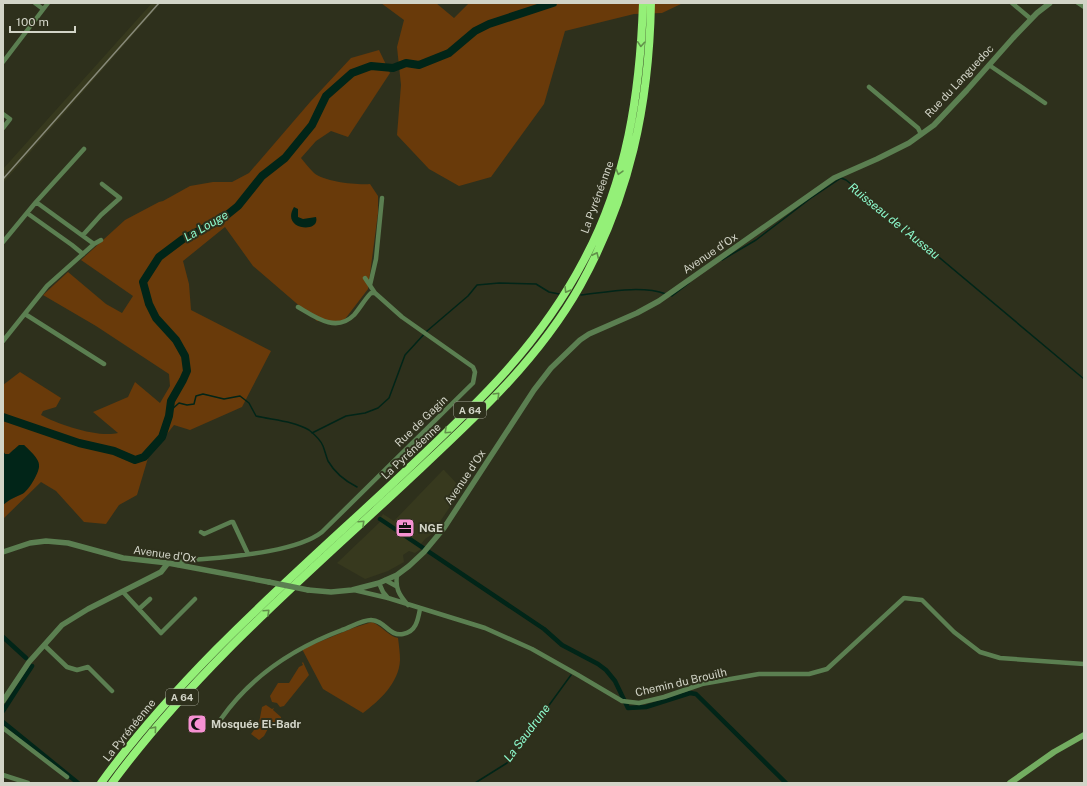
<svg xmlns="http://www.w3.org/2000/svg" width="1087" height="786" viewBox="0 0 1087 786" font-family="'Public Sans',sans-serif">
	<rect width="100%" height="100%" fill="#2e301c"/>
	<!-- built -->
	<path fill="#37391e" d="M152,3h9l-158,180v-14z
		M443,470h1l18,19 -31,46 -6,4 -4,5 -1,3 1,2 -6,4 -6,-2 -6,4 1,7 -16,9 -23,8 -28,-16 44,-42 -2,-1 4,-6 11,7z"/>
	<!-- green -->
	<path fill="#693a0a" d="M381,3h55l18,15 15,-15h214l-21,10 -28,1 -69,17 -21,73 -53,73 -32,9 -30,-17 -32,-34 4,-50 -4,-38 7,-27z
		M379,50l11,23 -42,64 -17,-6 -15,10 -15,17c4,5 8,10 13,15 11,9 42,12 56,11l8,12v17l-10,76 -26,34 -25,-2 -64,-55 -28,-39 -42,34 6,23 2,26 80,41 -29,56 -52,23 -16,-5 -26,33 -11,37 -18,10 -13,19 -22,-2 -28,-31 -15,-9 -38,37v-14c7,-6 11,-7 19,-11 9,-5 15,-20 17,-29l-2,-5 -13,-15 -11,5 -4,4h-4l-2,-3v-66l17,-13 41,26 -5,9 -13,4 -2,4c18,10 58,23 77,18l-25,-21 35,-15 7,-15 25,21 10,-17 -1,-12 -73,-48 -53,-31 25,-23 38,32 16,9 11,-17 -52,-36 44,-40 34,-18 4,-1 27,-15 23,-4h19l17,-9 62,-72 40,-43z
		M372,622c10,4 16,14 26,16 1,8 2,15 2,22 -1,23 -21,41 -37,53l-40,-24 -21,-40 51,-21z
		M303,662l6,13 -25,31 -4,1 -3,-4 -5,-1 -2,-6 8,-13h11l10,-16 4,-2 -1,-2z
		M266,705l6,4 2,-1 -1,2 8,7v2l-1,3 -10,3 -6,11 -5,4 -8,-6 8,-11 3,-16z"/>
	<!-- water -->
	<path fill="#012518" d="M294,207l4,2v8l5,2 13,-2c5,17 -36,13 -22,-10z
		M19,445h5c5,5 15,13 15,20 1,7 -11,26 -17,29 -9,4 -11,4 -19,11v-54l2,3h4z"/>
	<g fill="none" stroke-linecap="round" stroke-linejoin="round">
		<!-- stream -->
		<path stroke="#012518" stroke-width="1.5" d="M722,260l34,-20 55,-42 30,-20 5,2 20,16 218,183
			M581,295c26,-3 60,-10 85,-1
			M670,295l2,1 17,-13
			M170,411l9,-8 8,2 7,-1 2,-8 7,-2 21,5 16,-3 9,7 7,13c17,4 38,5 53,14 5,4 12,11 14,16 2,5 3,10 5,15 7,12 17,20 29,26
			M312,433l34,-17 19,-3 13,-5 11,-10 16,-43 22,-24 41,-35 9,-11 22,-2 37,1 13,8 10,2
			M475,783l32,-20 64,-88"/>
		<!-- canal -->
		<path stroke="#012518" stroke-width="4.5" d="M380,519l164,110 18,16 36,19 8,6 9,11 13,27 18,-1 44,-14 6,1 90,89
			M3,637l23,21
			M3,711l29,-45
			M3,722l75,61"/>
		<!-- river -->
		<path stroke="#012518" stroke-width="8" d="M3,417l76,26 35,8 21,9 9,-3 18,-20 7,-21 2,-15 12,-21 4,-9 -2,-15 -9,-16 -20,-22 -7,-14 -6,-22 16,-25 24,-18 39,-20 16,-13 24,-30 23,-18 27,-33 14,-29 26,-23 19,-7 22,2 13,-5 13,2 30,-12 26,-22 14,-7 64,-21"/>
		<!-- minor -->
		<path stroke="#5b7f51" stroke-width="4.5" d="M35,3l8,6
			M1012,3l19,16
			M1078,3l6,4
			M3,62l45,-59
			M989,65l56,38
			M869,87l49,41 3,6
			M3,114l7,5 -7,9
			M36,202l58,42
			M27,213l45,32 11,9
			M83,235l18,-20 19,-17 -18,-14
			M3,242l33,-40 48,-53
			M365,278l10,15
			M370,285l6,-26 6,-61
			M25,314l79,50
			M3,341l44,-55 47,-42 7,-4
			M201,532l3,2 27,-12h2l15,32
			M178,565l2,-3 4,-1c36,-4 110,-7 138,-29l151,-149 2,-11 -2,-5 -71,-50 -27,-24h-4c-6,6 -11,15 -17,22 -18,18 -39,2 -56,-8
			M397,575c-2,13 2,20 11,30
			M385,580l11,6
			M379,583l4,9 5,6
			M354,590l34,8 97,30 47,21 46,26 44,26 17,2 25,-6 38,-13 57,-10h50l18,-5 77,-71 18,2 32,32 26,20 20,6 84,6
			M123,592l38,41 34,-34
			M139,609l11,-10
			M44,645l23,22 10,3 11,-3 24,24
			M221,719c30,-43 73,-71 121,-89 9,-3 20,-10 29,-10 14,0 18,17 32,14 13,-2 15,-14 17,-25
			M3,728l64,49
			M3,775l25,8"/>
		<!-- tertiary -->
		<path stroke="#5b7f51" stroke-width="5.5" d="M3,552l27,-9 16,-2 22,2 55,15 45,5 101,19
			M308,590l23,2 21,-2 27,-7 18,-8 12,-9 15,-14 20,-24 90,-138 17,-22 29,-28 9,-6 48,-21 22,-12 175,-123 43,-19 32,-16 25,-18 33,-35 46,-52 24,-25 13,-10
			M3,701l26,-39 33,-37 26,-16 73,-37 7,-9"/>
		<!-- secondary -->
		<path stroke="#73ad61" stroke-width="6" d="M1010,783l44,-31 30,-17"/>
		<!-- motorway -->
		<path stroke="#94f078" stroke-width="8" d="M101,783c82,-113 190,-205 292,-300 74,-70 143,-131 191,-223 43,-80 56,-167 59,-257
			M112,783c83,-113 190,-204 292,-299 64,-60 132,-120 176,-198 50,-90 69,-180 71,-283"/>
		<!-- rail -->
		<path stroke="#878979" stroke-width="1.5" d="M3,179l156,-176"/>
		<!-- tertiary-bridge -->
		<path stroke="#5b7f51" stroke-width="5.5" d="M269,582l39,8"/>
	</g>
	<!-- one-way arrows -->
	<defs><path id="oneway-chevron" d="M-2-3.5L2.5 0L-2 3.5" fill="none" stroke-width="1.6" stroke-linecap="round" stroke-linejoin="round"/></defs>
	<g stroke="#61904a">
		<use href="#oneway-chevron" transform="translate(641 44) rotate(94)"/>
		<use href="#oneway-chevron" transform="translate(619 172) rotate(106)"/>
		<use href="#oneway-chevron" transform="translate(596 255) rotate(-65)"/>
		<use href="#oneway-chevron" transform="translate(567 290) rotate(121)"/>
		<use href="#oneway-chevron" transform="translate(497 395) rotate(-45)"/>
		<use href="#oneway-chevron" transform="translate(447 431) rotate(137)"/>
		<use href="#oneway-chevron" transform="translate(362 523) rotate(-43)"/>
		<use href="#oneway-chevron" transform="translate(267 612) rotate(-43)"/>
		<use href="#oneway-chevron" transform="translate(154 729) rotate(-49)"/>
	</g>
	<!-- icons -->
	<defs>
		<g id="office-square" transform="scale(1)"><rect x="-9" y="-9" width="18" height="18" rx="4" fill="#f591d2" stroke="#2e301c"/><path d="M-6-3h4V-5.5h4V-3h4V5H-6ZM-1-4.5V-3h2v-1.5ZM-6 0V1H6V0Z" fill="#111"/></g>
		<g id="mosque-square" transform="scale(1)"><rect x="-9" y="-9" width="18" height="18" rx="4" fill="#f591d2" stroke="#2e301c"/><path d="M3.5-4.9A6 6 0 1 0 3.5 4.9A5 5 0 1 1 3.5-4.9Z" fill="#111"/></g>
	</defs>
	<g fill-rule="evenodd">
		<use href="#office-square" x="405" y="528"/>
		<use href="#mosque-square" x="197" y="724"/>
	</g>
	<g text-anchor="middle" dominant-baseline="central" stroke-width="4" stroke-linejoin="round" paint-order="stroke">
		<!-- shield labels -->
		<g fill="#2e301c" stroke="#a1a394" stroke-width="1">
			<rect x="454" y="402" width="32" height="16" rx="3"/>
			<rect x="166" y="689" width="32" height="16" rx="3"/>
		</g>
		<g font-size="10" font-weight="bold" fill="#d2d4c7">
			<text x="470" y="410">A 64</text>
			<text x="182" y="697">A 64</text>
		</g>
		<!-- street labels -->
		<g font-size="11" fill="#d2d4c7" stroke="#2e301c">
			<text transform="translate(959 81) rotate(-47)">Rue du Languedoc</text>
			<text transform="translate(597 197) rotate(-70)">La Pyrénéenne</text>
			<text transform="translate(710 253) rotate(-34)">Avenue d'Ox</text>
			<text transform="translate(421 421) rotate(-44)">Rue de Gagin</text>
			<text transform="translate(411 451) rotate(-43)">La Pyrénéenne</text>
			<text transform="translate(465 477) rotate(-56)">Avenue d'Ox</text>
			<text transform="translate(165 554) rotate(8)">Avenue d'Ox</text>
			<text transform="translate(681 682) rotate(-13)">Chemin du Brouilh</text>
			<text transform="translate(129 730) rotate(-51)">La Pyrénéenne</text>
		</g>
		<!-- poi labels -->
		<g font-size="11" font-weight="bold" fill="#d2d4c7" stroke="#2e301c" text-anchor="start">
			<text x="419" y="528">NGE</text>
			<text x="211" y="724">Mosquée El-Badr</text>
		</g>
		<!-- water labels -->
		<g font-size="12" font-style="italic" fill="#8dfacd" stroke="#2e301c">
			<text transform="translate(894 221) rotate(39)">Ruisseau de l'Aussau</text>
			<text transform="translate(206 226) rotate(-30)">La Louge</text>
			<text transform="translate(527 733) rotate(-53)">La Saudrune</text>
		</g>
	</g>
	<!-- border -->
	<rect width="1087" height="786" fill="none" stroke="#d2d4c7" stroke-width="8"/>
	<!-- scale -->
	<path d="M10 26v6h65v-6" fill="none" stroke="#d2d4c7" stroke-width="2"/>
	<text x="16" y="26" font-size="12" fill="#d2d4c7" stroke="#2e301c" stroke-width="3" paint-order="stroke">100 m</text>
</svg>
